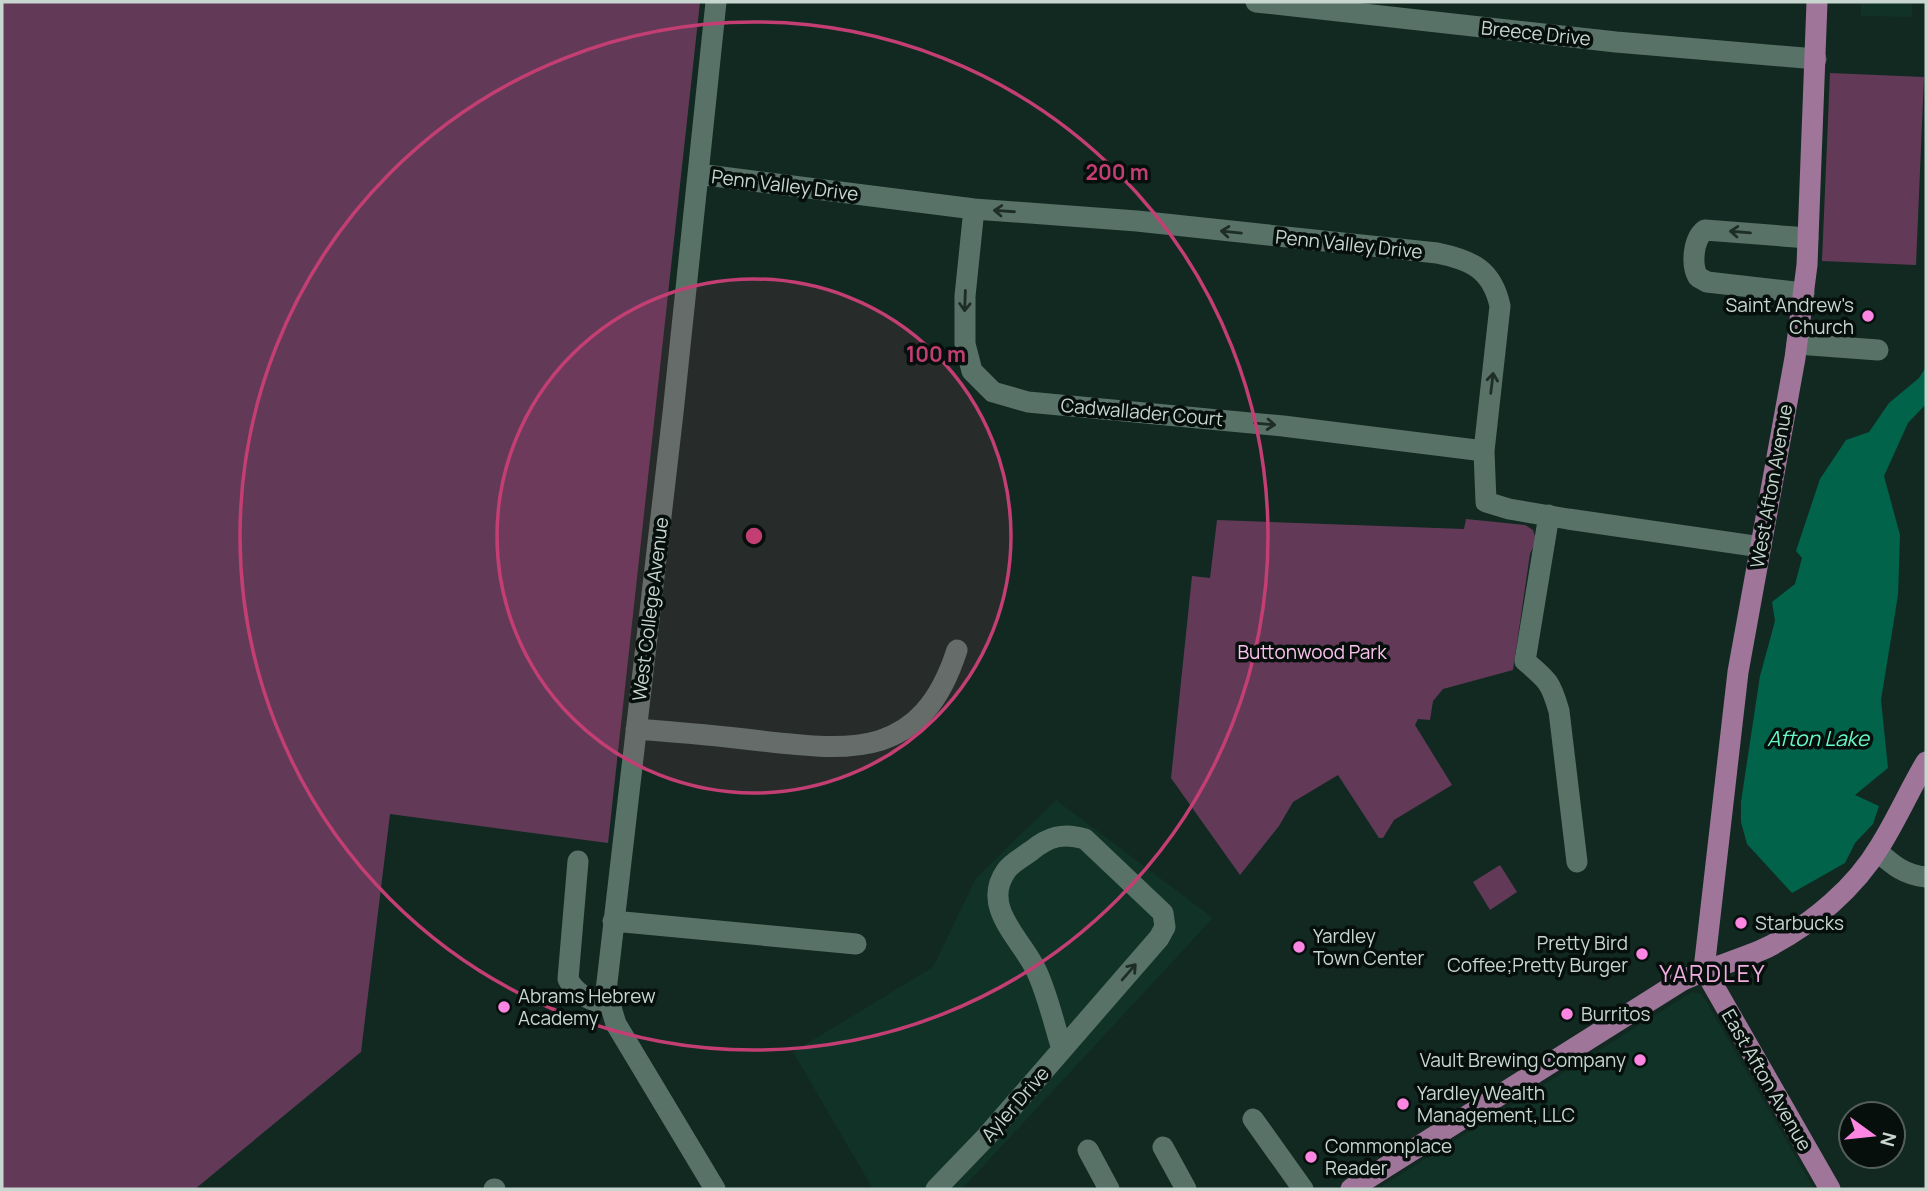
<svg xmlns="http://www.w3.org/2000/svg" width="1928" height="1191" viewBox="0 0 1928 1191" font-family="Manrope,sans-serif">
	<rect width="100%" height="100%" fill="#122921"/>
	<!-- built -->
	<path fill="#113227" d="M1861,2h51v15l-51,-1z
		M1056,800l157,118 -251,271h-89l-80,-137 140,-85 43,-89z
		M1692,992l10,2 111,193 -4,2h-432z"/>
	<!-- green -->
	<path fill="#623a58" d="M2,2h698l-92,841 -218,-29 -29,238 -166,137h-193z
		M1830,73l94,4 -8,188 -94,-4z
		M1466,519l59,6 8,5 3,10 -6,14 -17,116 -70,19 -10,12 -3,19 -12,-1 -3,6 37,60 -58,35 -11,18h-4l-41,-63 -45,27 -14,24 -39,49 -69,-97 21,-202 18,2 7,-58 247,9z
		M1500,865l17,27 -27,18 -17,-28z"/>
	<!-- water -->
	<path fill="#00634a" d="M1926,367v37l-18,19 -24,53 16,59 -2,60 -17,105 7,68 -33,27 24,11 -6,18 -18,19 -10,20 -53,30 -45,-49 -6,-22v-20l19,-126 15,-55 -3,-19 23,-18 7,-26 -6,-7 24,-72 26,-39 23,-8 20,-29 30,-25z"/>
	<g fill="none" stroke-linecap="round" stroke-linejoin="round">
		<!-- minor -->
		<path stroke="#597268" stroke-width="21" d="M1256,2l360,40 200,17
			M698,174l276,35 163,12 300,32c34,7 55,16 63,53l-16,145 2,51 23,7 59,10 193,28
			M974,209l-9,87v48l7,27 21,21 35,10 255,24 201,25
			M1804,293l-97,-11 -9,-5c-7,-12 -5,-38 7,-47l103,8
			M1797,344l81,6
			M1549,515l-24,146c23,19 26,22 34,50l18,151
			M636,729c39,3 78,6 117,11 96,11 168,22 204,-90
			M1877,851c16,14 27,24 49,26
			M578,861l-10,118c8,17 24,21 41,27
			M613,921l243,23
			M1253,1119l50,70
			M1163,1147l23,42
			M1088,1150l21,39
			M494,1189h1
			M715,1189l-99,-165 -10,-33 67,-578 43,-411
			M936,1189l51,-53 172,-198 6,-11 -2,-14 -78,-74c-22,-7 -37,-2 -54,12 -8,6 -20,12 -25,20 -26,37 17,69 31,101 11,24 17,52 25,77"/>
		<!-- major -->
		<path stroke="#9f7699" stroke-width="21" d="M1704,969l34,-297 57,-314 12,-93 10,-263
			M1704,969l126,220
			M1351,1189l330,-208c29,-14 61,-21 89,-35 43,-23 85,-58 110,-100 17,-27 30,-57 46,-84"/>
	</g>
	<!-- one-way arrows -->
	<defs><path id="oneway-shaft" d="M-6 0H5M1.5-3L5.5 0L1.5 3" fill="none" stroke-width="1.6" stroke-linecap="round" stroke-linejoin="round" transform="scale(1.75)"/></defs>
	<g stroke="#1f2d28">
		<use href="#oneway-shaft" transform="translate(1004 211) rotate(-176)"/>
		<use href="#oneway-shaft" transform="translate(1231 232) rotate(-174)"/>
		<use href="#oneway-shaft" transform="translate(1740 232) rotate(-175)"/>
		<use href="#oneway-shaft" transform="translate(965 301) rotate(92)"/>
		<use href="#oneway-shaft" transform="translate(1492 383) rotate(-83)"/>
		<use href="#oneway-shaft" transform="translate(1265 424) rotate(5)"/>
		<use href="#oneway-shaft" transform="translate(1129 972) rotate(-49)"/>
	</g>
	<!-- distance rings -->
	<circle cx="754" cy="536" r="257" fill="#c33e72" fill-opacity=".12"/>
	<g fill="none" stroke="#c33e72" stroke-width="3.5">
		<circle cx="754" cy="536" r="257"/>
		<circle cx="754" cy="536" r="514"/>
	</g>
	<!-- markers -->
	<g fill="#fd86e2" stroke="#060f0c" stroke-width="2.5">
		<circle cx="1868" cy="316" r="7"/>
		<circle cx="1741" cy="923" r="7"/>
		<circle cx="1299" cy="947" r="7"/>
		<circle cx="1642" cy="954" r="7"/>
		<circle cx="504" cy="1007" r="7"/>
		<circle cx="1567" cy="1014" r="7"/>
		<circle cx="1640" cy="1060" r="7"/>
		<circle cx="1403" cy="1104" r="7"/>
		<circle cx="1311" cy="1157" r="7"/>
	</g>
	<g text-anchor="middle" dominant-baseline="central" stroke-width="7" stroke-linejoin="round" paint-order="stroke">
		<!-- street labels -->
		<g font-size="19" fill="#c8d6d0" stroke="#060f0c">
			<text transform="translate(1536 33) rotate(6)">Breece Drive</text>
			<text transform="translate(785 185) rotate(7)">Penn Valley Drive</text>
			<text transform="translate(1349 244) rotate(6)">Penn Valley Drive</text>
			<text transform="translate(1142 412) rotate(5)">Cadwallader Court</text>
			<text transform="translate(1771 486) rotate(-80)">West Afton Avenue</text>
			<text transform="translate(650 609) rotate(-83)">West College Avenue</text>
			<text transform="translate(1767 1080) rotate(60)">East Afton Avenue</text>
			<text transform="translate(1015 1104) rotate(-49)">Ayler Drive</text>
		</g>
		<!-- poi labels -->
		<g font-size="19" fill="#c8d6d0" stroke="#060f0c" text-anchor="start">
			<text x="1854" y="305" text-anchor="end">Saint Andrew's<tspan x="1854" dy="22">Church</tspan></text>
			<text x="1755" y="923">Starbucks</text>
			<text x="1313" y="936">Yardley<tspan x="1313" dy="22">Town Center</tspan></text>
			<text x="1628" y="943" text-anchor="end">Pretty Bird<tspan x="1628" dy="22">Coffee;Pretty Burger</tspan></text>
			<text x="518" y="996">Abrams Hebrew<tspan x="518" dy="22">Academy</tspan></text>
			<text x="1581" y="1014">Burritos</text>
			<text x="1626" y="1060" text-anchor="end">Vault Brewing Company</text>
			<text x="1417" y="1093">Yardley Wealth<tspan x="1417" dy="22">Management, LLC</tspan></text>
			<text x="1325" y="1146">Commonplace<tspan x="1325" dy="22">Reader</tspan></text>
		</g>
		<!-- park labels -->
		<g font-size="19" fill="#fcc2ec" stroke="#060f0c">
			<text x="1312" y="652">Buttonwood Park</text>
		</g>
		<!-- water labels -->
		<g font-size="21" font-style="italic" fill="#68f9c9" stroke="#060f0c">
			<text x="1818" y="738">Afton Lake</text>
		</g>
		<!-- quarter labels -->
		<g font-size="23" letter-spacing="2" fill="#f0addf" stroke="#060f0c">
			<text x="1713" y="973">YARDLEY</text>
		</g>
	</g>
	<circle cx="754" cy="536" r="10" fill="#c33e72" stroke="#060f0c" stroke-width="3.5"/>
	<g font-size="21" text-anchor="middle" font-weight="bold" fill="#c33e72" stroke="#060f0c" stroke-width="7" stroke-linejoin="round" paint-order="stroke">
		<text x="1117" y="180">200 m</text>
		<text x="936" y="362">100 m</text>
	</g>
	<!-- border -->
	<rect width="1928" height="1191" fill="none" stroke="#c8d6d0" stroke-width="7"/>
	<!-- north arrow -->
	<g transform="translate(1872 1135) rotate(105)"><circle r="33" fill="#060f0c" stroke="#545f5a" stroke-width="2"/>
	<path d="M0-5L12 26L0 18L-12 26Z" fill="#fd86e2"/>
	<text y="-10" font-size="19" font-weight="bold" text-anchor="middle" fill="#c8d6d0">N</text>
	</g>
</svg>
